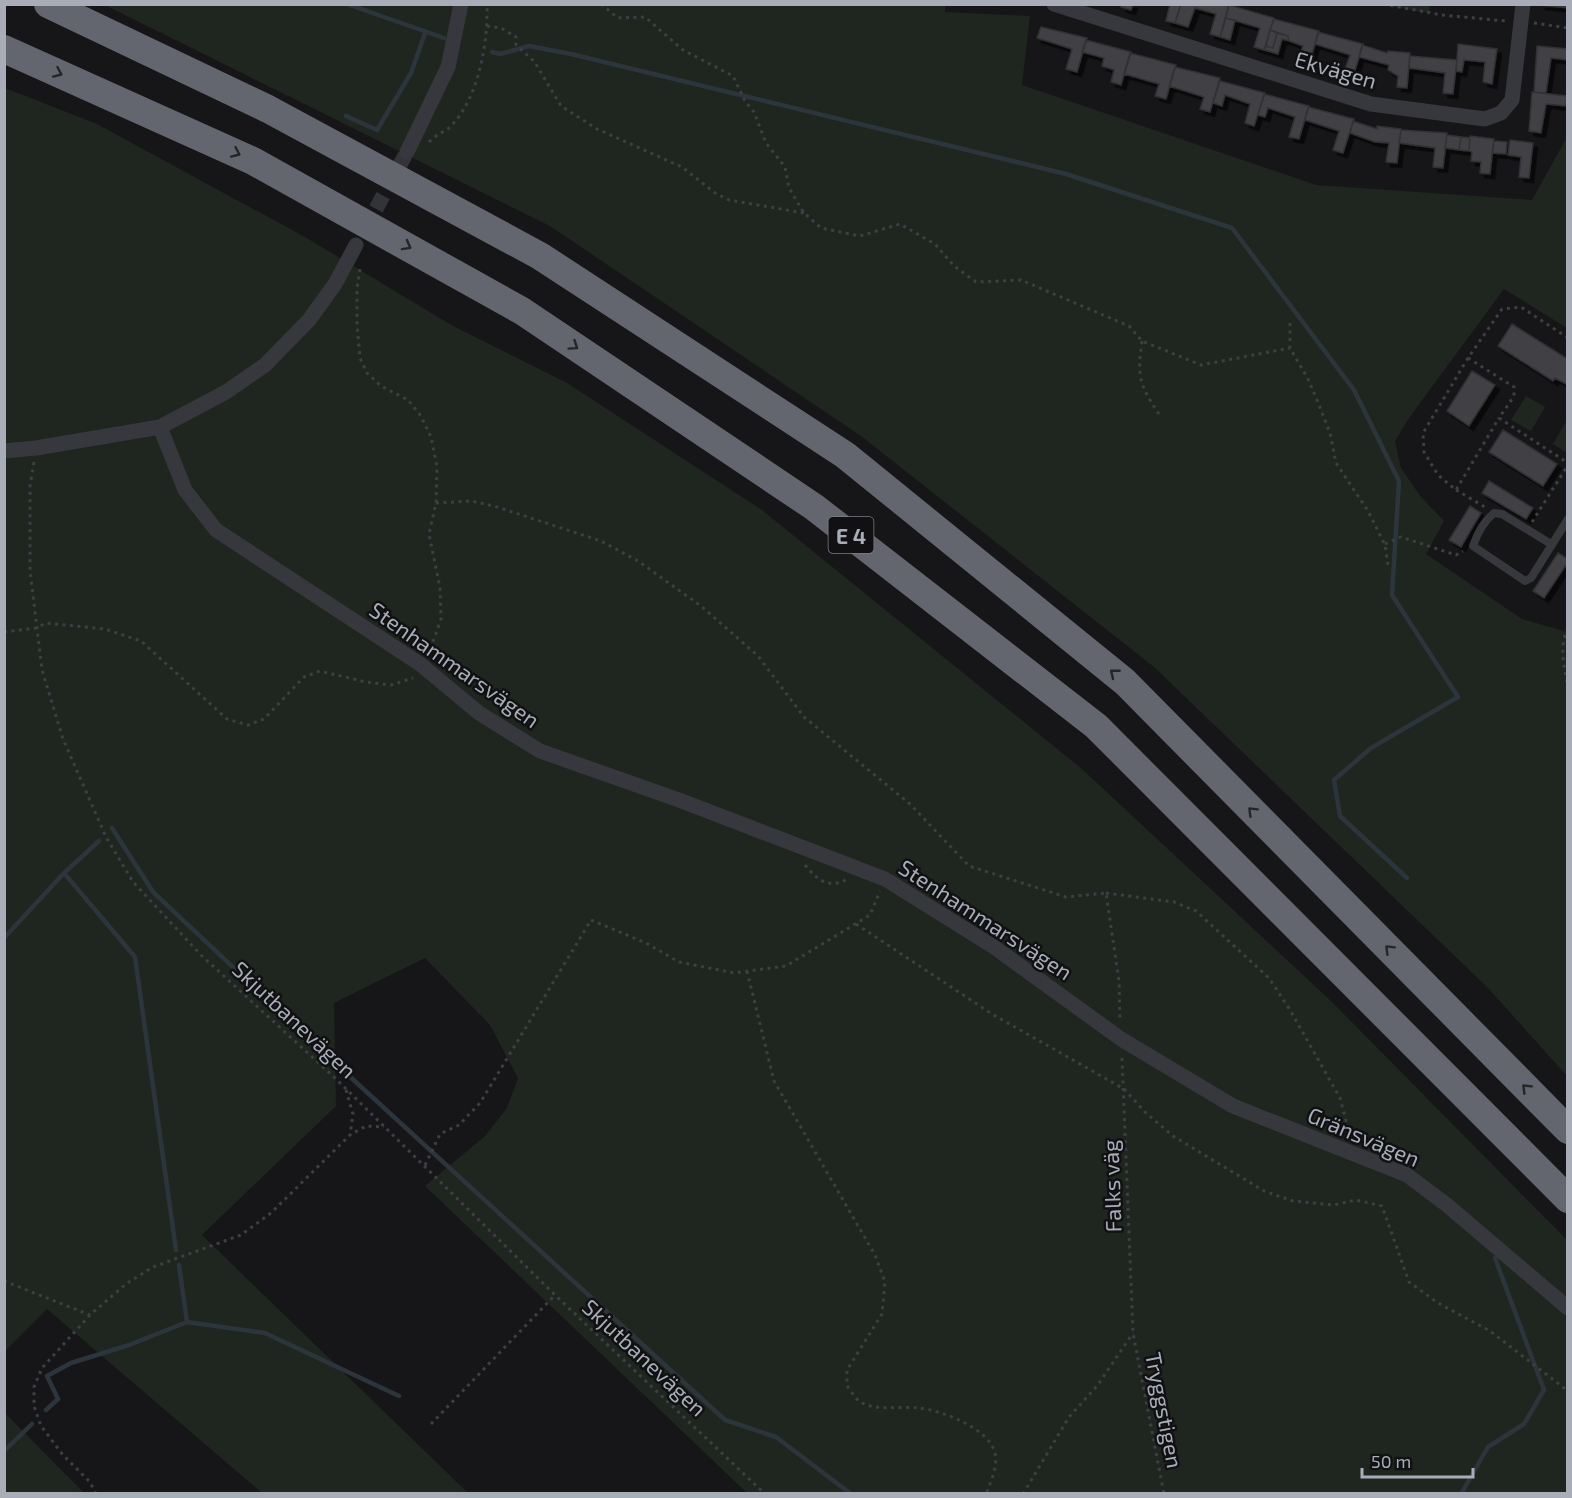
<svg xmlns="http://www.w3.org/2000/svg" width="1572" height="1498" viewBox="0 0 1572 1498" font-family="'Exo 2',sans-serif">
	<defs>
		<filter id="shadow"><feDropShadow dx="4.5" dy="4.5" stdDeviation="0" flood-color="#0009"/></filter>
	</defs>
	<rect width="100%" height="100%" fill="#161618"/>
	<!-- green -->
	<path fill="#1e261f" d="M105,5h840v7l85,4 -8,69 294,100 216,15 35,-63v191l-63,-39 -95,129 -14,23 6,27 20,29 23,24 -18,33 96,65 45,13v444l-79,-88 -334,-321 -293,-231 -311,-210z
		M1383,5l47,-1v1l-1,8z
		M5,88l92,36 208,113 148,89 114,57 195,127 320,259 249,232 236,239v253h-820l-322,-307 60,-50 22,-28 11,-30 -28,-53 -65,-67 -91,45 2,103 -134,129 266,258h-206l-215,-184 -42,42z
		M1526,396l19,11 -14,24 -20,-11z
		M1567,420l1,33h-1l-14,-9z
		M5,1413l79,80h-79z"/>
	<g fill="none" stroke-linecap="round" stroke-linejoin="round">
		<!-- stream -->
		<path stroke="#2c353c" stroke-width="4.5" d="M347,4l97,34
			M492,52l8,2 29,-8 42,8 495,120 166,54 122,162 45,91 -7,114 66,102 -87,51 -37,32 6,36 67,62
			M346,116l31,14 34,-57 14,-40
			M112,828l41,64 182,171 390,357 51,17 75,57
			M64,873l71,84 41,293
			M4,938l60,-65 35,-32
			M179,1265l8,57
			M46,1410l12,-11 -11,-23 24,-13 58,-18 58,-23 78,11 134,63
			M4,1451l28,-27
			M1461,1494l27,-47 36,-23 20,-34 -49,-132"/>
	</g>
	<!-- building -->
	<path fill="#404145" stroke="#303034" stroke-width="1.5" filter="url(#shadow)" d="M1122,4h11l-2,6 -10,-3z
		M1170,4h11l-6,19 -9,-2z
		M1181,4h48l-9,33 -10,-3 6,-20 -21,-6 -7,19 -13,-4z
		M1568,4v4l-27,-3v-1z
		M1229,5l45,13 -10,32 -10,-3 6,-19 -34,-10z
		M1226,18l9,2 -5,20 -10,-3z
		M1274,19l45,12 -10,33 -11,-4 5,-14 -14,-5 -1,-5 -18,-6z
		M1041,27l46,11 -10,34 -11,-3 6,-20 -35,-11z
		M1270,30l7,3 -4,15 -7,-2z
		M1318,32l45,12 -10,33 -10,-3 7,-19 -35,-11z
		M1277,33l11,3 1,5 -7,-2 -4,15 -14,-4 2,-4 7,2z
		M1086,40l45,12 -10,33 -10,-3 3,-12 -12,-4 2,-8 -22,-6z
		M1458,44l39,5 -5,35 -9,-2 2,-20 -21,-2 -2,12 -6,-1z
		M1362,45l25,8 1,-2 22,2 -3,35 -10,-1 1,-11 -10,-6 1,-5 -30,-8z
		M1537,46l31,3v11l-17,-2 -5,35 -12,-1z
		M1130,53l46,12 -10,34 -11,-3 4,-12 -35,-10z
		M1410,56l47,4 -4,34 -10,-1 2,-20 -36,-5z
		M1175,67l45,11 -10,34 -10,-3 4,-12 -35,-11z
		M1220,81l45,12 -11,33 -9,-3 5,-19 -25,-9 -3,11 -9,-3z
		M1532,92l35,4 -1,10 -20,-2 -5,29 -12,-2z
		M1264,94l45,12 -10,33 -10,-2 6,-20 -27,-9 -3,9 -7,-2z
		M1308,107l46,12 -11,34 -10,-3 6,-19 -34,-11z
		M1353,121l24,8v-3l24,3 -4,34 -11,-1 3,-19 -14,-1 -25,-9z
		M1401,130l46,3 -4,35 -10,-1 2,-19 -36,-5z
		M1447,135l14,2 -2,13 -14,-2z
		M1470,136l24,3 -4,35 -10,-1 1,-11 -10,-1 1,-9 -3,-1z
		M1461,137l9,1 -1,13 -10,-1z
		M1510,140l23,3 -4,35 -10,-1 2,-20 -13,-2z
		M1494,141l13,1 -1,12 -14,-1z
		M1512,324l54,34 2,-2v29l-13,-7 -2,3 -55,-35z
		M1472,371l23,14 -26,41 -22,-15z
		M1503,430l54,34 -14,22 -54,-34z
		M1489,481l44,27 -7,11 -44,-26z
		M1470,506l11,7 -20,34 -12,-7z
		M1558,553l10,6v3l-24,36 -11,-7z"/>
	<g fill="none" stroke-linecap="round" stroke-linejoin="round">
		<!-- minor-tunnel -->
		<path stroke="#333438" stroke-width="15" stroke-dasharray="15 8" stroke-linecap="butt" d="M365,229l42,-77"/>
		<!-- path -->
		<path stroke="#3d3f44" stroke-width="3" stroke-dasharray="3 4.5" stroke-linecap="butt" d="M601,4l17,14 27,-1 38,33 50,26 12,25 9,11 12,31 19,24 4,21 15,25 17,15 39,8 40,-12 35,20 19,22 22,16 45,-2 108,46 13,15 59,24 89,-17
			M1383,4l59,11 64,6
			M1534,23l34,5
			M487,26l14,2 15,9v8l18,16 27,45 36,23 85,38 33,26 14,7 75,13
			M429,142c7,-8 17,-10 23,-17 27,-29 36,-82 35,-121
			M360,269l-3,19v37l3,33 7,15 14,13 27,14 13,16 10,21 6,30 -1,36 -7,31 11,54 1,31 -12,34
			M1290,323v25l18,31 9,21 13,33 6,30 32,48 17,34 3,20
			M1568,338l-47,-31 -19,2 -34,49 46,29v9l-15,22 69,45
			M1142,341c-5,36 -3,43 17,73
			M1468,358l-45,75 1,19 14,23 18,15 43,-72
			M34,462l-4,24v84l12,100 21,69 43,98 27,45 68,73 134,123 220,217 210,199
			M1456,490l29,17
			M436,503l35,-2 23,5 107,35 37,20 63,45 57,50 46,61 106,87 59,62 97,31 40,-4 13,88 1,40
			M1532,522l36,-57
			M1385,544l16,-7 55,18 7,-4
			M1568,628c-10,20 -3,40 0,60
			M4,632l32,-4 10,-5 59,6 36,12 86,78 21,6 16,-6 40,-42 16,-6 46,11 25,3 22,-7
			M805,865c11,14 24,25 42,14
			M1106,893l68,9 22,9 73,67 21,32 50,88 10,38
			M856,924l136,90 132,75 22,24 27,23 91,55 29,10 40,4 23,-5 26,6 27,76 29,21 52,28 78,60
			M747,971l27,110 101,174 10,27 -3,32 -35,56v16c4,5 9,14 15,17 16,8 38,3 56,5 23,2 71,20 77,45 3,13 -4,28 -9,41
			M1122,1058l11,275 31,161
			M346,1090l7,24 -3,21
			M425,1165l15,-31 19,-9 21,-22 111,-183 55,23 33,19 55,11 52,-7 84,-51 10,-24
			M4,1281l86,34
			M431,1424l124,-129
			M96,1494l-6,-12 -27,-27 -22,-29 -7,-20v-19l8,-19 48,-53 36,-31 27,-17 88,-32 30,-22 79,-78 16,-9 18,1
			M1023,1494l46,-77 28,-31 36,-53"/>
		<!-- service -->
		<path stroke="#37383d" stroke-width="8" d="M1551,544l-49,-30 -8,-1c-11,9 -17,21 -21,33l52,35 6,-3 37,-59"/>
		<!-- minor -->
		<path stroke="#37383d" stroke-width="15" d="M1054,4l317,100 114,15 16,-6 11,-13 11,-96
			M407,152l41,-85 13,-63
			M160,427l25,63 31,40 204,134 59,49 61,38 139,49 206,79 109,68 127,92 112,67 174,69 40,30 121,103
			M4,451l32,-3 124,-21 66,-35 39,-27 44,-45 26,-36 21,-39"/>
		<!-- motorway -->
		<path stroke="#63666e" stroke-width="28" d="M48,4l220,105 272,147 305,199 280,227 443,448
			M4,49l249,112 269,150 292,196 282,219 472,473"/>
	</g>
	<!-- one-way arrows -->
	<defs><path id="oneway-chevron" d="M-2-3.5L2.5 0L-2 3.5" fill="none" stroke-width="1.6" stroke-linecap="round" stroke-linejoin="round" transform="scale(1.5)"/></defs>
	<g stroke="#26262a">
		<use href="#oneway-chevron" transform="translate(58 73) rotate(24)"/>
		<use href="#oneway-chevron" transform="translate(236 153) rotate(24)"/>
		<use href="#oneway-chevron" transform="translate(407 246) rotate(29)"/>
		<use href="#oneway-chevron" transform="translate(574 346) rotate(34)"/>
		<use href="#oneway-chevron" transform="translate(1114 673) rotate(-141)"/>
		<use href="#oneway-chevron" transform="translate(1252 811) rotate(-135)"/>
		<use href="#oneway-chevron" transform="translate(1389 949) rotate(-135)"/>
		<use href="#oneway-chevron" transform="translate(1526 1088) rotate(-135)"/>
	</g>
	<g text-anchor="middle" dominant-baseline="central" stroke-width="5" stroke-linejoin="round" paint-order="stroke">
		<!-- shield labels -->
		<rect fill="#111113" stroke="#7b7e86" stroke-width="1.5" x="828.5" y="517" width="45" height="36" rx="4.5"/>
		<g font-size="21" font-weight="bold" fill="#a8adb8">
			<text x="851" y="535">E 4</text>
		</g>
		<!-- street labels -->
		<g font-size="22" fill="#a8adb8" stroke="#111113">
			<text transform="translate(1336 69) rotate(16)">Ekvägen</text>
			<text transform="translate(455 664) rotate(35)">Stenhammarsvägen</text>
			<text transform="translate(986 919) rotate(33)">Stenhammarsvägen</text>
			<text transform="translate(295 1019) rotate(43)">Skjutbanevägen</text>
			<text transform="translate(1364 1136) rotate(23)">Gränsvägen</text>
			<text transform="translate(1111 1186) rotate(-92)">Falks väg</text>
			<text transform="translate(645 1357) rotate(43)">Skjutbanevägen</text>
			<text transform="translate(1165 1410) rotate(79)">Tryggstigen</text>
		</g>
	</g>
	<!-- border -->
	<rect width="1572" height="1498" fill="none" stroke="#a8adb8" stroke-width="12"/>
	<!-- scale -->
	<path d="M1362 1468v9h111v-9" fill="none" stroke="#a8adb8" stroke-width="3"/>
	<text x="1371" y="1468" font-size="18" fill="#a8adb8" stroke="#111113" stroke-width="4.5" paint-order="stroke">50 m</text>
</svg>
